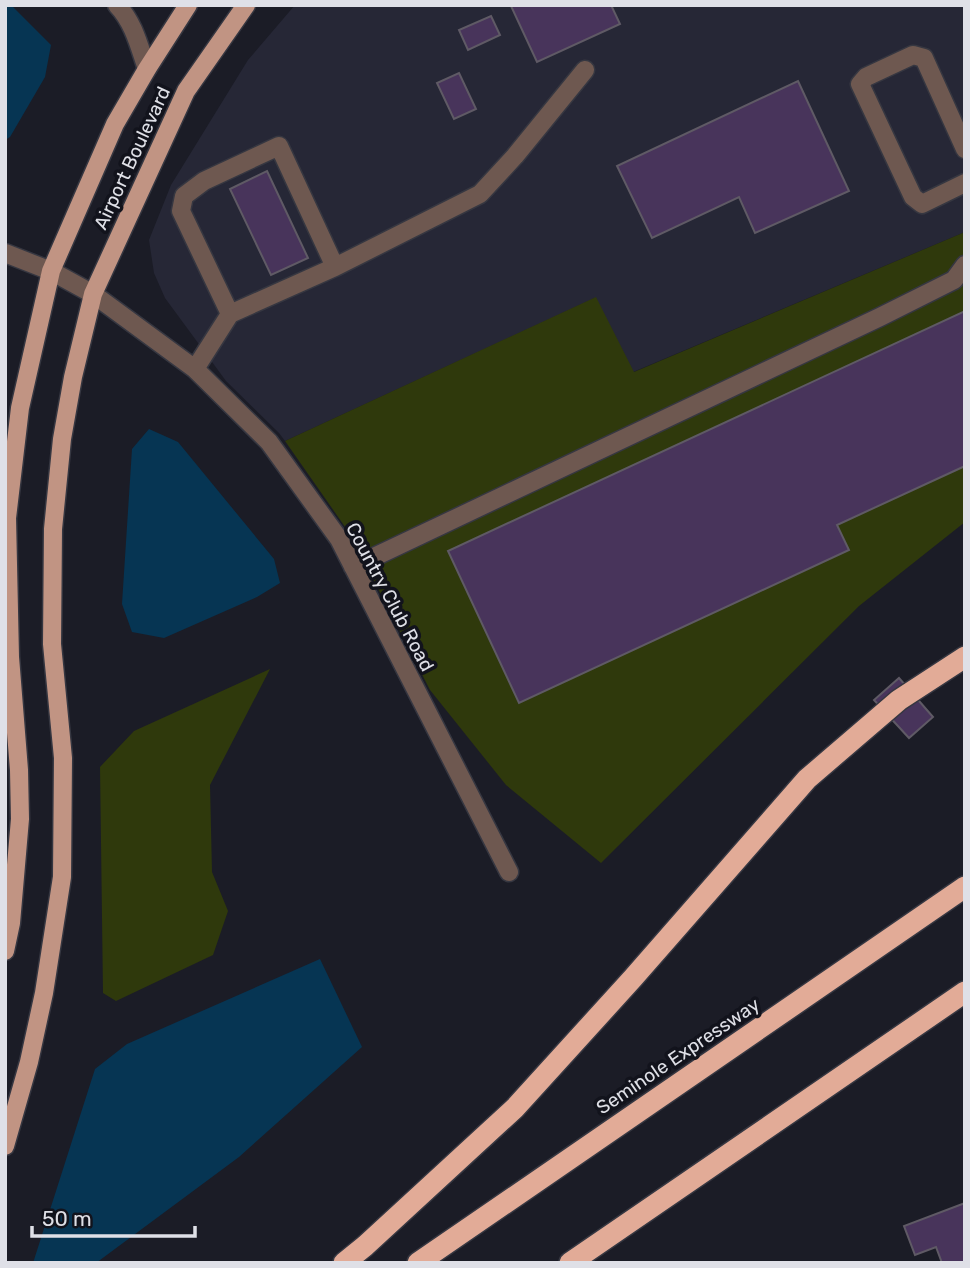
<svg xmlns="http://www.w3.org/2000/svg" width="970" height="1268" viewBox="0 0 970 1268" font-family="Rubik,sans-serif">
	<rect width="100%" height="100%" fill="#1b1c26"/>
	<!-- built -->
	<path fill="#262736" d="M295,5h670v227l-332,140 -38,-74 -310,143 -6,-8 -53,-52 -61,-83 -11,-25 -5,-33 22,-55 77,-125z"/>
	<!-- green -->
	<path fill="#2f390c" d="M965,232v290l-106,84 -258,257 -95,-78 -76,-95 -80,-156 -65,-93 311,-144 38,75z
		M270,669l-60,116 2,87 16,39 -15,44 -97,46 -13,-8 -3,-226 34,-36z"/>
	<!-- water -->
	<path fill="#063553" d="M5,5h6l40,40 -6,32 -35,60 -5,3z
		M149,429l29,13 96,117 6,24 -23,14 -93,41 -32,-6 -10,-28 10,-155z
		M320,959l42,88 -123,110 -143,106h-63l62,-194 32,-25z"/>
	<!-- building -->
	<path fill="#48345b" stroke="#5f5a65" stroke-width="2" d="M611,5l9,19 -83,38 -26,-56z
		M491,16l9,19 -32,15 -9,-20z
		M459,73l17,36 -22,10 -17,-36z
		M798,81l51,110 -94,42 -16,-36 -87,41 -35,-72z
		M267,171l41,87 -37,17 -41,-86z
		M965,311v155l-128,59 12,25 -330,153 -71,-152z
		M899,678l34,39 -24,21 -35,-38z
		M965,1203v60h-23l-6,-16 -21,8 -11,-29z"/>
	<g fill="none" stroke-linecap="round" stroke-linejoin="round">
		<!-- minor casing -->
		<g stroke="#363741" stroke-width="21">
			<path id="minor" d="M117,5c17,18 22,41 30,64
				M965,149l-41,-91 -11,-3 -47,22 -6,7 53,113 9,7 43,-21
				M5,253l46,18 42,23 102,75 74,73 70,97 170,333
				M335,267l145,-73 35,-38 70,-86
				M195,369l35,-55 105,-47 -56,-121 -75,35 -20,15 -3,15 49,103
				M353,567l527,-250 74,-37 11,-15"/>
		</g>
		<!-- major casing -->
		<g stroke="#363741" stroke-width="21">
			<path id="major" d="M5,951l6,-28 9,-104 -1,-49 -9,-113 -3,-139 13,-110 31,-137 64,-147 32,-55 41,-64
				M5,1146l24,-84 15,-69 18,-116 1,-119 -11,-114 1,-115 9,-90 11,-62 20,-83 93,-203 60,-86"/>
		</g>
		<!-- highway casing -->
		<g stroke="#363741" stroke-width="24">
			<path id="highway" d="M344,1263l21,-17 150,-138 118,-130 174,-199 92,-79 66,-43
				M418,1263l547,-376
				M570,1263l395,-271"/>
		</g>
		<!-- minor -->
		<use href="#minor" stroke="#6e5850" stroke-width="18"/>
		<!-- major -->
		<use href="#major" stroke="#c19483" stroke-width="18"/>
		<!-- highway -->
		<use href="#highway" stroke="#e2ab97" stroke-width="21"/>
	</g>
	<g text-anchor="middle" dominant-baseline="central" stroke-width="7" stroke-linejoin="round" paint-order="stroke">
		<!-- street labels -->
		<g font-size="19" fill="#dfe0e7" stroke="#12131c">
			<text transform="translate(132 158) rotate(-65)">Airport Boulevard</text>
			<text transform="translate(390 597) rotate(62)">Country Club Road</text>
			<text transform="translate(678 1056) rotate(-34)">Seminole Expressway</text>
		</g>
	</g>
	<!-- border -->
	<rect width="970" height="1268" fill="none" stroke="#dfe0e7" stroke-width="14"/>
	<!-- scale -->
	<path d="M32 1226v10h163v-10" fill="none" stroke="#dfe0e7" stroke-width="3.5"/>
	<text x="42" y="1226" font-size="21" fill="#dfe0e7" stroke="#12131c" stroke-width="5" paint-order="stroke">50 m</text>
</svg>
